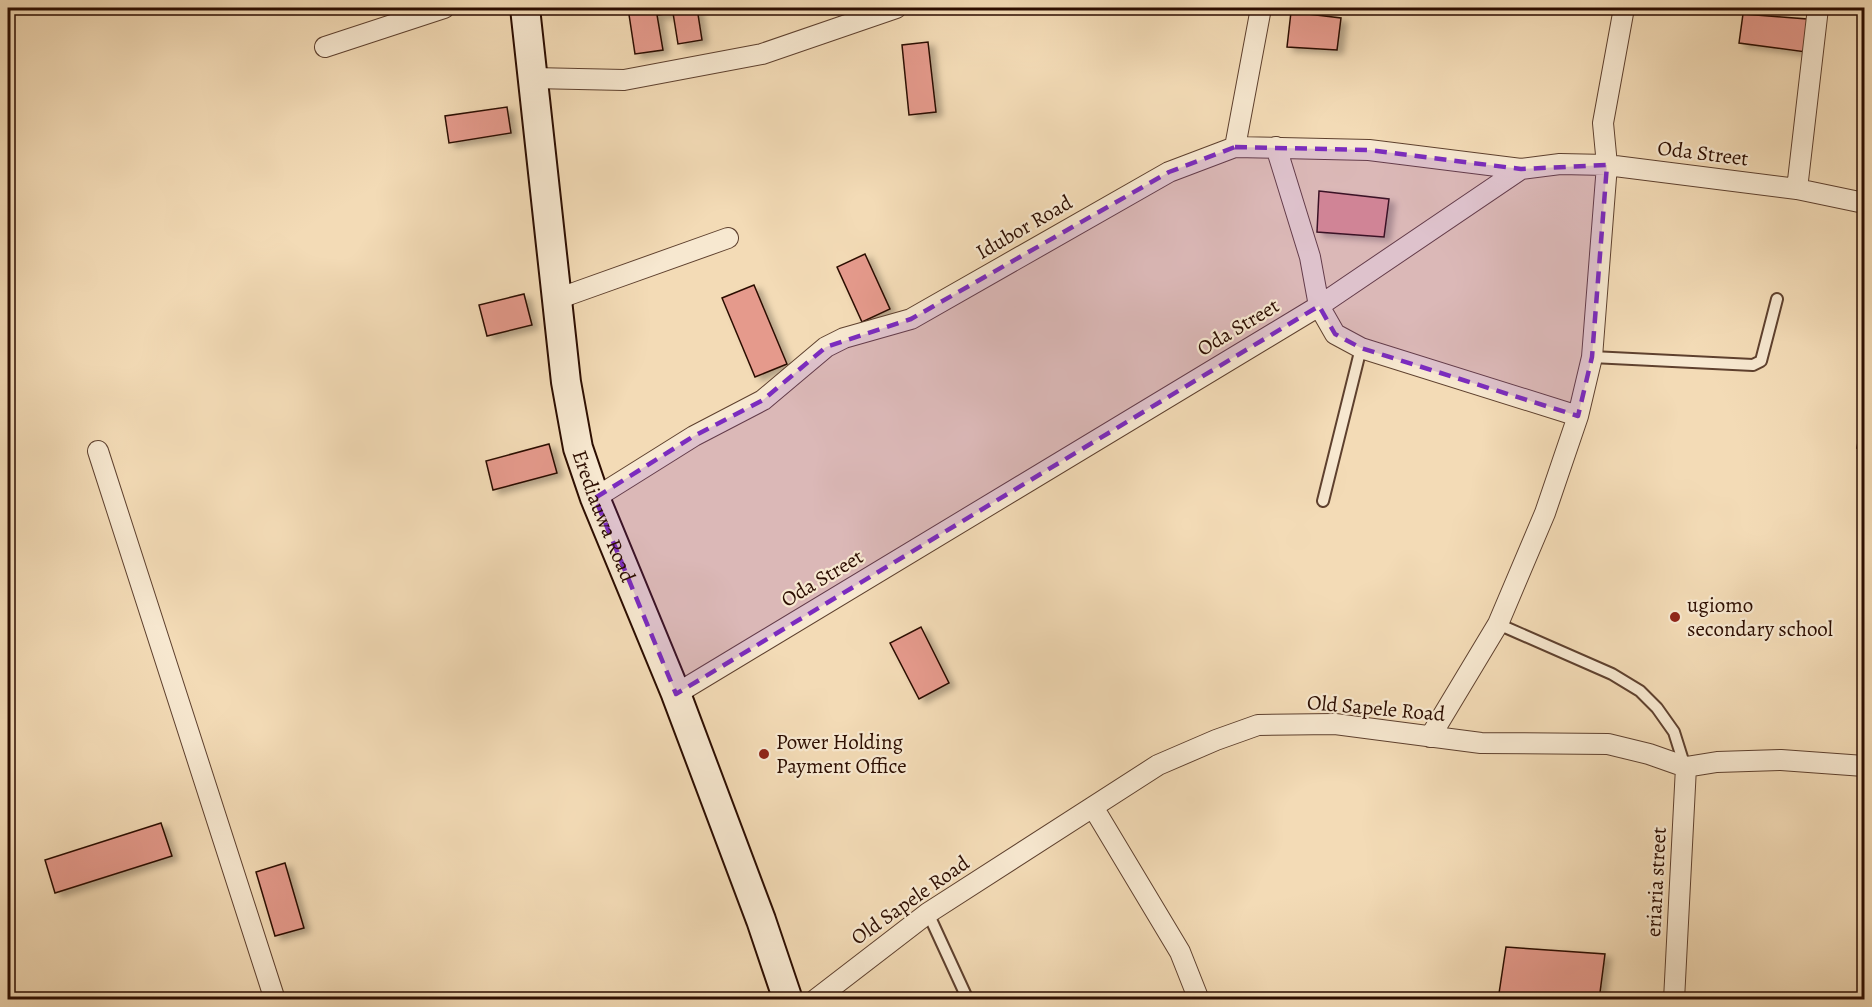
<svg xmlns="http://www.w3.org/2000/svg" width="1872" height="1007" viewBox="0 0 1872 1007" font-family="Alegreya,serif">
	<defs>
		<filter id="shadow"><feDropShadow dx="6" dy="4" stdDeviation="3" flood-color="#0004"/></filter>
	</defs>
	<rect width="100%" height="100%" fill="#f3dbb6"/>
	<filter id="stains"><feTurbulence type="fractalNoise" baseFrequency=".00333" numOctaves="4"/><feColorMatrix values="0 0 0 0 .2 0 0 0 0 .09 0 0 0 0 .02 0 0 0 .5 -.17"/></filter>
	<radialGradient id="worn" r=".72"><stop offset=".6" stop-color="#630" stop-opacity="0"/><stop offset="1" stop-color="#630" stop-opacity=".3"/></radialGradient>
	<!-- building -->
	<path fill="#e59a8c" stroke="#2c0d00" stroke-width="1.5" filter="url(#shadow)" d="M628,8h69l5,32 -24,4 -5,-31 -16,2 6,35 -28,4z
		M1291,12l50,6 -4,32 -50,-3z
		M1743,14l64,5 -1,33 -67,-9z
		M928,42l8,70 -27,3 -7,-70z
		M507,107l4,26 -62,10 -4,-27z
		M1319,191l70,8 -5,38 -67,-5z
		M865,254l25,55 -28,13 -25,-55z
		M754,285l33,79 -32,13 -33,-79z
		M524,294l8,31 -45,11 -8,-31z
		M1861,422l3,1v26l-7,-1z
		M549,444l8,29 -64,17 -7,-29z
		M921,627l28,56 -30,16 -29,-56z
		M161,823l11,33 -117,37 -10,-33z
		M285,863l19,65 -29,8 -19,-64z
		M1506,947l99,7 -6,46h-101z"/>
	<g fill="none" stroke-linecap="round" stroke-linejoin="round">
		<!-- lane casing -->
		<g stroke="#5e402e" stroke-width="14">
			<path id="lane" d="M1592,357l161,8 8,-4 16,-62
				M1323,501l38,-153
				M1498,624l114,50 28,17 17,17 17,24 11,35
				M928,913l40,87"/>
		</g>
		<!-- street casing -->
		<g stroke="#5e402e" stroke-width="22">
			<path id="street" d="M325,47l119,-39
				M533,78l91,2 138,-26 134,-46
				M1235,147l26,-139
				M1276,147l34,110 9,49 16,28 26,14 217,68
				M1797,189l21,-181
				M557,299l171,-61
				M98,451l177,549
				M595,498l99,-62 69,-36 63,-53 18,-9 67,-19 258,-147 66,-25 134,3 152,19
				M676,694l643,-388 202,-137 39,-5 47,1 190,24 67,14
				M1430,737l68,-113 47,-111 33,-97 14,-59 15,-192 -4,-42 21,-115
				M1093,807l87,145 19,48
				M815,1000l113,-87 230,-148 58,-25 42,-15 77,-1 146,19 127,1 41,10 37,13 31,-5 64,-2 83,6
				M1674,1000l12,-233"/>
		</g>
		<!-- secondary casing -->
		<g stroke="#2c0d00" stroke-width="32">
			<g id="secondary">
				<path id="s1" d="M525,8l41,374 12,66 17,50 81,196 85,226 27,80"/>
			</g>
		</g>
		<!-- lane -->
		<use href="#lane" stroke="#f7e8d0" stroke-width="10"/>
		<!-- street -->
		<use href="#street" stroke="#f7e8d0" stroke-width="20"/>
		<!-- secondary -->
		<use href="#secondary" stroke="#f7e8d0" stroke-width="28"/>
	</g>
	<!-- marked area -->
	<path fill="#7b2cbf" fill-opacity="0.2" stroke="#7b2cbf" stroke-width="4.5" stroke-dasharray="12 8" stroke-linejoin="round" d="M1235,147l134,3 152,19 86,-4 -15,192 -14,59 -217,-68 -26,-14 -16,-28 -643,388 -81,-196 99,-62 69,-36 63,-53 85,-28 258,-147z"/>
	<!-- markers -->
	<g fill="#8f2418" stroke="#f7e8d0" stroke-width="2">
		<circle cx="1675" cy="617" r="6"/>
		<circle cx="764" cy="754" r="6"/>
	</g>
	<g text-anchor="middle" dominant-baseline="central" stroke-width="4.5" stroke-linejoin="round" paint-order="stroke">
		<!-- street labels -->
		<g font-size="21" fill="#2c0d00" stroke="#f7e8d0">
			<text transform="translate(1703 153) rotate(7)">Oda Street</text>
			<text transform="translate(1024 227) rotate(-30)">Idubor Road</text>
			<text transform="translate(1238 327) rotate(-31)">Oda Street</text>
			<text stroke="none"><textPath href="#s1" startOffset="516">Erediauwa Road</textPath></text>
			<text transform="translate(822 578) rotate(-31)">Oda Street</text>
			<text transform="translate(1376 708) rotate(5)">Old Sapele Road</text>
			<text transform="translate(1656 882) rotate(-87)">eriaria street</text>
			<text transform="translate(910 900) rotate(-35)">Old Sapele Road</text>
		</g>
		<!-- poi labels -->
		<g font-size="21" fill="#2c0d00" stroke="#f7e8d0" text-anchor="start">
			<text x="1687" y="605">ugiomo<tspan x="1687" dy="24">secondary school</tspan></text>
			<text x="776" y="742">Power Holding<tspan x="776" dy="24">Payment Office</tspan></text>
		</g>
	</g>
	<!-- margin -->
	<rect width="1872" height="1007" fill="none" stroke="#f3dbb6" stroke-width="30"/>
	<rect x="9" y="9" width="1854" height="989" fill="none" stroke="#2c0d00" stroke-width="3"/>
	<rect x="15" y="15" width="1842" height="977" fill="none" stroke="#2c0d00" stroke-width="1.5"/>
	<rect width="100%" height="100%" filter="url(#stains)"/>
	<rect width="100%" height="100%" fill="url(#worn)"/>
</svg>
